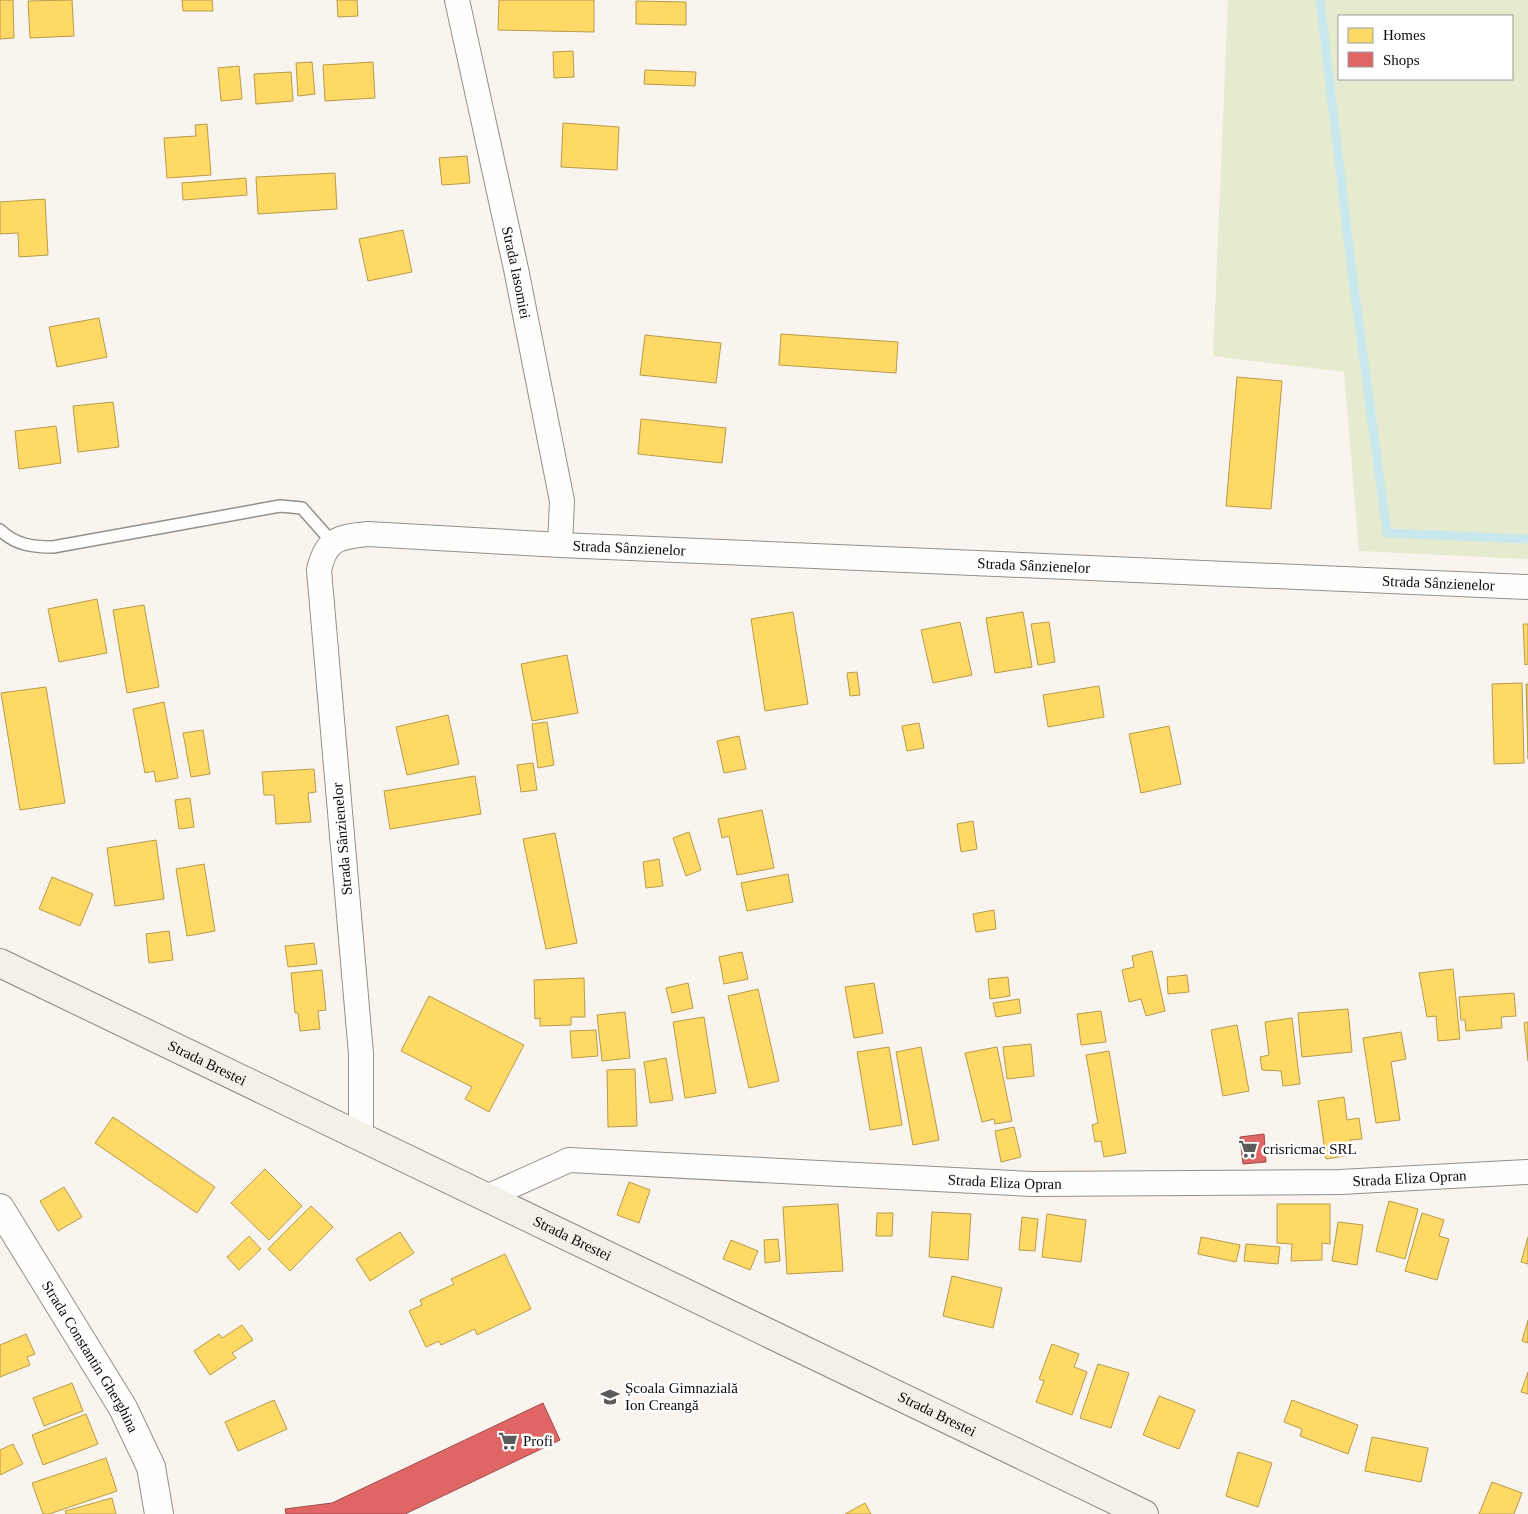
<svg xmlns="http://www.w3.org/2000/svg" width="1528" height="1514" viewBox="0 0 1528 1514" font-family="'Times New Roman',serif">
	<rect width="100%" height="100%" fill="#f9f5ee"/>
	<!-- green -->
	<path fill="#e6ebd0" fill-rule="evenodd" d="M1228,0h300v559l-169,-8 -15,-179 -131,-16zM1339,16h173v63h-173z"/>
	<!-- homes -->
	<path fill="#ffd966" stroke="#b69b4a" d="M0,0h13l1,38 -14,1z
		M72,0l2,36 -44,2 -2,-37z
		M182,0h30l1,11h-30z
		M337,0h20l1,16 -20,1z
		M499,0h95v32l-96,-2z
		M636,1l50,1v23l-50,-1z
		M573,51l1,26 -20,1 -1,-26z
		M312,62l3,32 -17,2 -2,-33z
		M373,62l2,36 -50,3 -2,-36z
		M239,66l3,33 -21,2 -3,-33z
		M645,70l51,2 -1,14 -51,-2z
		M291,72l2,29 -37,3 -2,-30z
		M563,123l56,4 -2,43 -56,-3z
		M207,124l4,51 -44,3 -3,-40 32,-2 -1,-11z
		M467,156l3,27 -28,2 -3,-27z
		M335,173l2,36 -79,5 -2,-37z
		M246,178l1,17 -64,5 -1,-17z
		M45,199l3,56 -29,2 -1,-24 -18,1v-32z
		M403,230l9,42 -44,9 -9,-42z
		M99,318l8,39 -50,10 -8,-40z
		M781,334l117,8 -2,31 -117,-8z
		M645,335l76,8 -5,40 -76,-8z
		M1237,377l45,4 -11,128 -45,-3z
		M113,402l6,45 -41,5 -5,-46z
		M641,419l85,9 -4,35 -84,-9z
		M56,426l5,37 -42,6 -4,-38z
		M97,599l10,54 -48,9 -11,-53z
		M144,605l15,82 -32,6 -14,-83z
		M793,612l15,92 -43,7 -14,-92z
		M1023,612l9,55 -37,6 -9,-55z
		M960,622l12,53 -39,8 -12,-53z
		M1049,622l6,40 -17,3 -7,-41z
		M1523,624h5v40l-3,1z
		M567,655l11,58 -46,8 -11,-57z
		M857,672l3,23 -10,1 -3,-23z
		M1522,683l2,80 -30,1 -2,-80z
		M1526,684h2v75z
		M1099,686l5,31 -56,10 -5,-32z
		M46,687l19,116 -45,7 -19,-117z
		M164,702l14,76 -22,4 -2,-11 -9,2 -12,-64z
		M448,715l11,49 -52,11 -11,-48z
		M547,722l7,43 -16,3 -6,-44z
		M919,723l5,25 -17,3 -5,-25z
		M1169,726l12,58 -40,9 -12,-59z
		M203,730l7,44 -19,3 -8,-44z
		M739,736l7,33 -22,4 -7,-32z
		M533,763l4,27 -16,2 -4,-27z
		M314,769l2,23 -8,1 3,29 -35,2 -2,-29h-10l-2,-23z
		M475,776l6,38 -91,15 -6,-38z
		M190,798l4,29 -15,2 -4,-29z
		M762,810l12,58 -37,7 -8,-39 -7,2 -4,-19z
		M973,821l4,28 -16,3 -4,-28z
		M689,832l12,38 -15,6 -13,-38z
		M555,833l22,110 -31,6 -23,-110z
		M156,840l8,59 -49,7 -8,-58z
		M659,859l4,27 -17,2 -3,-26z
		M204,864l11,67 -28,5 -11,-67z
		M788,874l5,28 -46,9 -6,-28z
		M52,877l41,17 -13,32 -41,-17z
		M994,910l2,19 -20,3 -3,-18z
		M169,931l4,29 -24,3 -3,-29z
		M314,943l3,21 -29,3 -3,-21z
		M1152,951l13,60 -19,5 -5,-17 -12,3 -7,-32 12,-3 -2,-11z
		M742,952l6,27 -24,5 -5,-27z
		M1453,969l7,70 -22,2 -2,-25 -9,1 -8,-44z
		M322,970l4,40 -8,1 2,18 -20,2 -2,-18h-3l-4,-40z
		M1187,975l2,17 -21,2 -1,-17z
		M1008,977l2,19 -20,3 -2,-20z
		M584,978l1,39h-14v8l-31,1v-8l-5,1 -1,-39z
		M688,983l5,25 -21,5 -6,-25z
		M874,983l9,50 -29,5 -9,-51z
		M758,989l21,92 -30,7 -21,-92z
		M1514,993l2,23 -15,1 1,11 -36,3 -1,-11h-4l-2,-23z
		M429,996l95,49 -35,67 -24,-13 7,-12 -71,-36z
		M1019,999l2,14 -25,4 -3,-14z
		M1348,1009l4,43 -50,5 -4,-44z
		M1101,1011l5,31 -25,3 -4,-31z
		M625,1012l5,46 -28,3 -5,-46z
		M704,1017l12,76 -31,5 -12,-76z
		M1292,1018l8,66 -17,2 -2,-15 -19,-1 -2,-13 9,-2 -4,-33z
		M1528,1022v39l-4,-38z
		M1237,1025l12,66 -26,5 -12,-66z
		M596,1030l2,26 -26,2 -2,-27z
		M1401,1032l5,27 -15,3 9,58 -24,3 -13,-85z
		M1031,1044l3,32 -27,3 -4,-32z
		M889,1047l13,78 -32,5 -13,-78z
		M921,1047l18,93 -26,5 -17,-93z
		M997,1047l15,74 -17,3 -1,-5 -12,3 -17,-69z
		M1109,1051l17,102 -22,4 -3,-16 -6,1 -3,-17 6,-2 -12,-68z
		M666,1058l7,42 -23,3 -6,-41z
		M635,1069l2,57 -29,1 -1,-57z
		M1344,1097l3,23 12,-2 3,21 -12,1 2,15 -26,4 -8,-58z
		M113,1117l102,70 -18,26 -102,-70z
		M1014,1127l7,30 -20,5 -6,-31z
		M265,1169l37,37 -33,34 -38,-37z
		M629,1182l21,8 -11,33 -22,-8z
		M64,1187l18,30 -24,14 -18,-30z
		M1389,1201l29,8 -13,50 -29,-8z
		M838,1204l5,67 -56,3 -4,-67z
		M1277,1204h53v40l-8,-1v17l-31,1 1,-17 -15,-1z
		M311,1206l22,21 -43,44 -22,-22z
		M932,1212l39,2 -3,46 -39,-3z
		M877,1213h16l-1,23h-16z
		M1422,1213l22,7 -5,16 10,3 -12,41 -32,-9z
		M1047,1214l39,6 -5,42 -39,-5z
		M1022,1217l16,2 -3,32 -16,-1z
		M1338,1222l25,3 -6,40 -25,-4z
		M400,1232l14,21 -44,28 -14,-22z
		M249,1236l12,13 -22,21 -12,-13z
		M1201,1237l39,8 -4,17 -38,-8z
		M1528,1237v27l-7,-2z
		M778,1239l2,22 -15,2 -1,-23z
		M731,1240l27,11 -8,19 -27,-11z
		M1246,1244l34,3 -2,17 -34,-3z
		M505,1254l26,55 -54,26 -2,-6 -34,16 -2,-4 -13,6 -17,-36 13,-6 -2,-5 34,-16 -3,-5z
		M952,1276l50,12 -9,40 -50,-12z
		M1528,1320v23l-6,-2z
		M242,1325l11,15 -21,13 4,5 -26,17 -16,-24 25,-17 3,4z
		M26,1334l9,20 -8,3 3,8 -30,12v-32z
		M1052,1344l27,10 -5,13 13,5 -15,43 -36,-13 8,-21 -5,-2z
		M1098,1364l31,9 -18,55 -31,-10z
		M1528,1372v22l-7,-2z
		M72,1383l11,28 -39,15 -11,-28z
		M1159,1396l36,14 -16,39 -36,-14z
		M274,1400l13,29 -49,22 -13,-29z
		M1292,1400l66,25 -10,29 -48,-18 2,-7 -18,-7z
		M86,1414l12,30 -55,21 -11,-30z
		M1372,1437l56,11 -7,34 -56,-11z
		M13,1444l10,20 -23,11v-25z
		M1238,1452l34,11 -14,44 -32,-11z
		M106,1458l11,33 -68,23h-6l-11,-31z
		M1492,1482l30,11 -8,21h-35z
		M112,1498l4,16h-50l-1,-3z
		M865,1503l6,11h-26z"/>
	<!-- shops -->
	<path fill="#e06666" stroke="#a04a4a" d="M1264,1134l2,28 -23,2 -3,-27z
		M543,1403l17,37 -155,74h-119l-1,-5 47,-6z"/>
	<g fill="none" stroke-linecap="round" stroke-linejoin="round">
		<!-- stream -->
		<path stroke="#c9e8ee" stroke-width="9" d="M1320,0l31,264 36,269 141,6"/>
		<!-- service casing -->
		<g stroke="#92908d" stroke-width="14">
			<path id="service" d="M0,530c16,15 32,17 53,17l227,-41 22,2 30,34"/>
		</g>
		<!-- minor casing -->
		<g stroke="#92908d" stroke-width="26">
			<g id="minor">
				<path id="s1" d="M457,0l59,269 46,232 -2,44"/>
				<path id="s2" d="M361,1138v-84l-42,-484c7,-31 19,-33 49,-36l192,11 968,42"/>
				<path id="s3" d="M489,1196l80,-36 463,24 308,-2 188,-10"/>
			</g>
		</g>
		<!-- tertiary casing -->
		<g stroke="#92908d" stroke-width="30">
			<g id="tertiary">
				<path id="s4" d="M0,1208l123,200 28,59 8,47"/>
			</g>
		</g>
		<!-- secondary casing -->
		<g stroke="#888683" stroke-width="30">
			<g id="secondary">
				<path id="s5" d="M0,963c381,184 763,366 1144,551"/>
			</g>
		</g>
		<!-- service -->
		<use href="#service" stroke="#fefefc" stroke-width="11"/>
		<!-- minor -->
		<use href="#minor" stroke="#fefefc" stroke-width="24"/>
		<!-- tertiary -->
		<use href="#tertiary" stroke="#fefefc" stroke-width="28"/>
		<!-- secondary -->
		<use href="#secondary" stroke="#f3f0e8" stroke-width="28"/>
	</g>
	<!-- icons -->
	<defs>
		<g id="supermarket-bare" transform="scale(1.5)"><path d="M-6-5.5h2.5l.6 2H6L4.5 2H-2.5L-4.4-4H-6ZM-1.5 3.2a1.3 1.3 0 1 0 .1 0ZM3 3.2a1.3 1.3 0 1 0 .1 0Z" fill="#5e5c5a" stroke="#fff" stroke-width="2.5" paint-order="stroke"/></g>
		<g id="school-bare" transform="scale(1.5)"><path d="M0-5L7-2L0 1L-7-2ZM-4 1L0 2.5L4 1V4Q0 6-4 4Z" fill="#5e5c5a" stroke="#fff" stroke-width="2.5" paint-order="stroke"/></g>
	</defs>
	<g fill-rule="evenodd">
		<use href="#supermarket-bare" x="1248" y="1149"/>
		<use href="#school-bare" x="610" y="1397"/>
		<use href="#supermarket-bare" x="508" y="1441"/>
	</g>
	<g text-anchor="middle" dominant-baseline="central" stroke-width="5" stroke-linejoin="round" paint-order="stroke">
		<!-- street labels -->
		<g font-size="15" fill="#0a0a0a" stroke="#fff">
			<text stroke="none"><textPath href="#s1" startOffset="279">Strada Iasomiei</textPath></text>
			<text stroke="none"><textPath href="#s2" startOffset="899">Strada Sânzienelor</textPath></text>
			<text stroke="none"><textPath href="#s2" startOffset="1304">Strada Sânzienelor</textPath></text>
			<text stroke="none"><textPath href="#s2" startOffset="1709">Strada Sânzienelor</textPath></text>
			<text transform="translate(342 839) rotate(-95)">Strada Sânzienelor</text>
			<text stroke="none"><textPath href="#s5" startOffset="230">Strada Brestei</textPath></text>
			<text stroke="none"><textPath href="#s3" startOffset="929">Strada Eliza Opran</textPath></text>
			<text stroke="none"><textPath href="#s3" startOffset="524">Strada Eliza Opran</textPath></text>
			<text stroke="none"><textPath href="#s5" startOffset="635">Strada Brestei</textPath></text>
			<text stroke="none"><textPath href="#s4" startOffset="174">Strada Constantin Gherghina</textPath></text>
			<text stroke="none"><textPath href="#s5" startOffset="1040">Strada Brestei</textPath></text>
		</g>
		<!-- poi labels -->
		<g font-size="15" fill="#0a0a0a" stroke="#fff" text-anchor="start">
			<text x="1263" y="1149">crisricmac SRL</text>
			<text x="625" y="1388">Școala Gimnazială<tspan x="625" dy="17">Ion Creangă</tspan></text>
			<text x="523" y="1441">Profi</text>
		</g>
	</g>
	<!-- legend -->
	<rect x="1338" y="15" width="175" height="65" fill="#ffffff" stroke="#9d9d9d"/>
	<rect x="1348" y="28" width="25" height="15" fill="#ffd966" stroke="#9d9d9d"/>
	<text x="1383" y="40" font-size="15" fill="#0a0a0a">Homes</text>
	<rect x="1348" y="52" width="25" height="15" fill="#e06666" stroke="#9d9d9d"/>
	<text x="1383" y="65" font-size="15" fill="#0a0a0a">Shops</text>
</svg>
